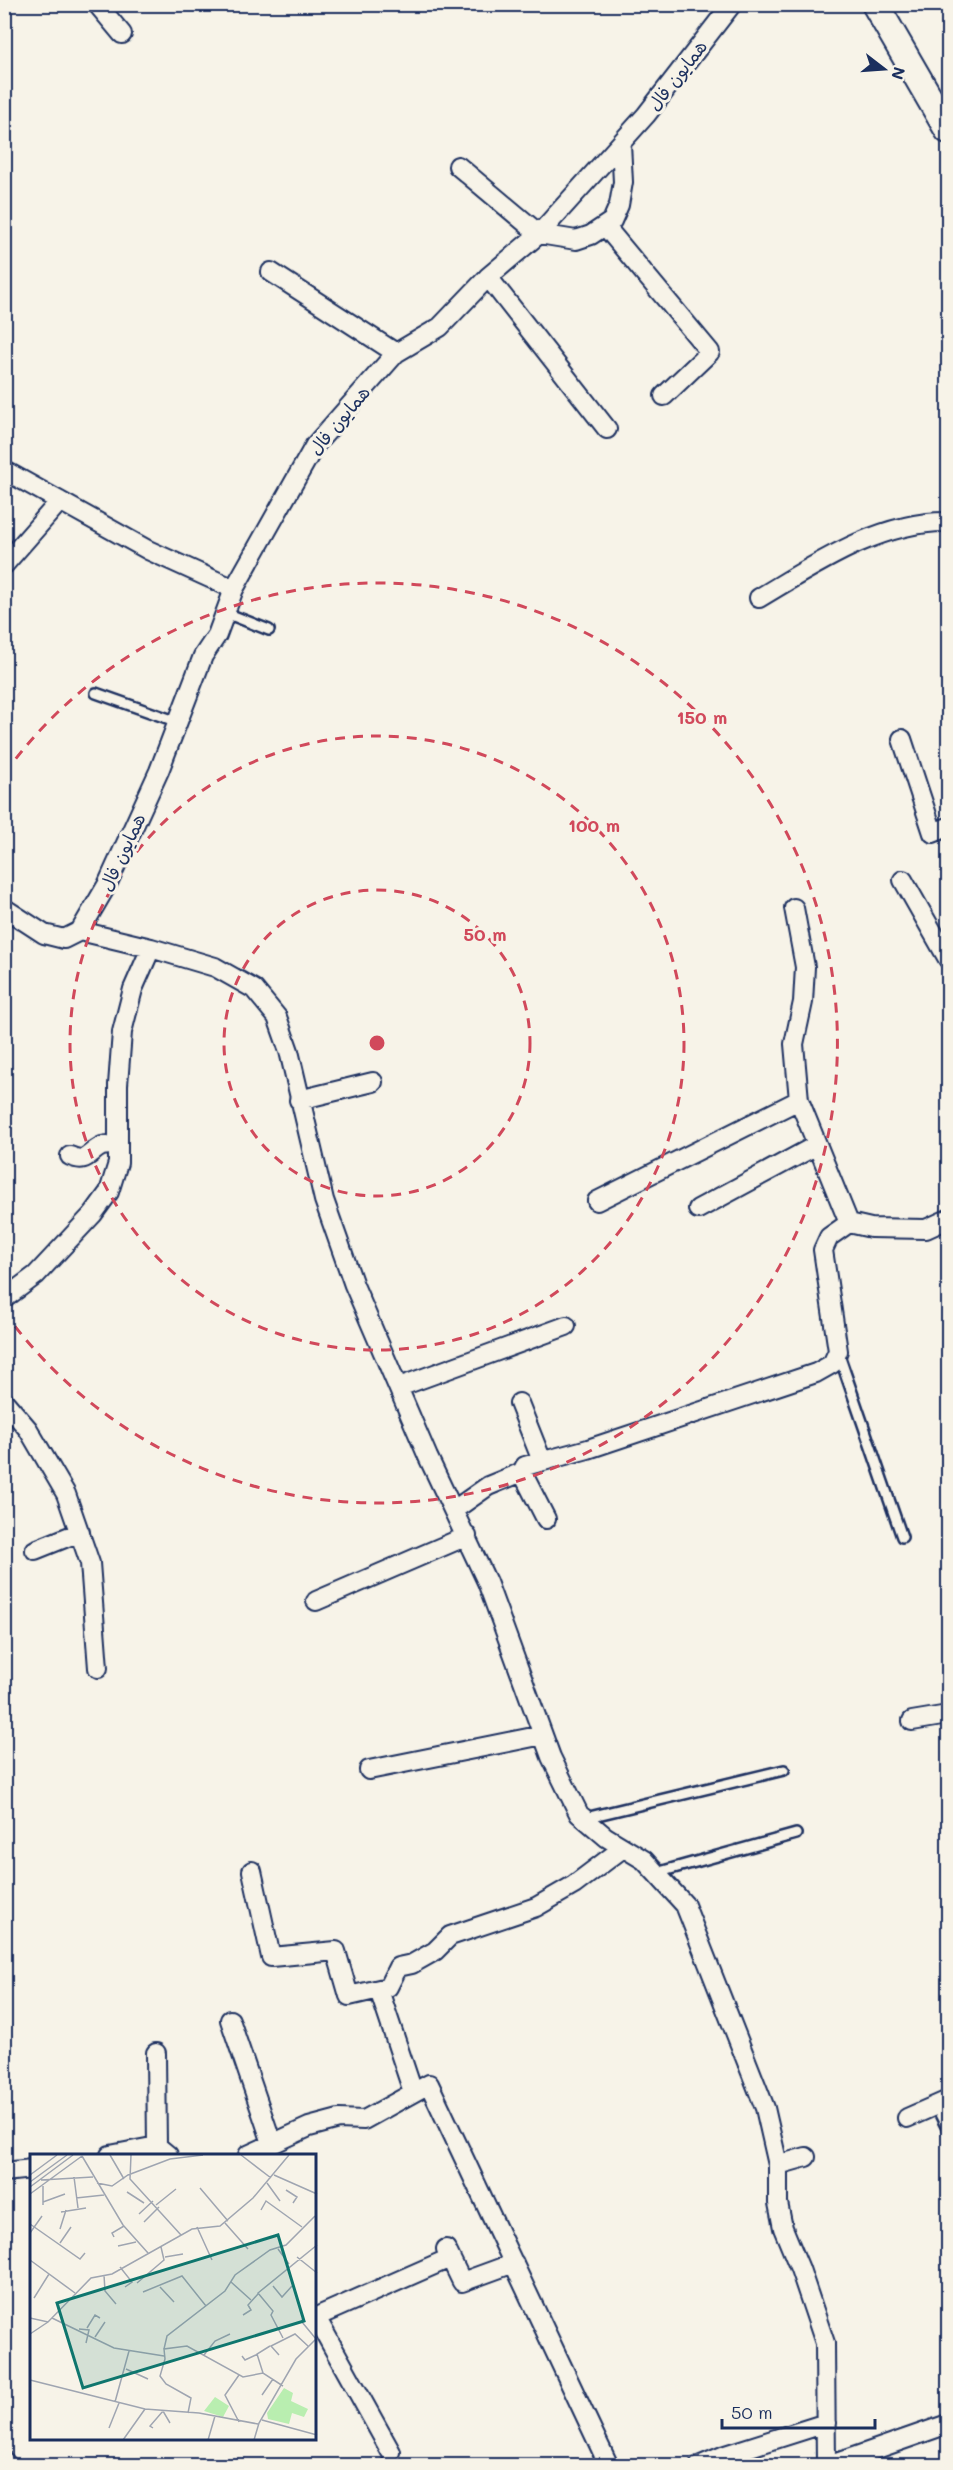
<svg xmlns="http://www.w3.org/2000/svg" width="953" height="2470" viewBox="0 0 953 2470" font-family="Mali,'Playpen Sans Arabic',sans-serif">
	<rect width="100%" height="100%" fill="#f7f3e8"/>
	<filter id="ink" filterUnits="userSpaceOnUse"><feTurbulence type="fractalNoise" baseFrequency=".0167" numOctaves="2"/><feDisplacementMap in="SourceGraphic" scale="12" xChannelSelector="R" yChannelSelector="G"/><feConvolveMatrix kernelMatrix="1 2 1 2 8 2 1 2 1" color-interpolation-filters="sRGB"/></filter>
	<g filter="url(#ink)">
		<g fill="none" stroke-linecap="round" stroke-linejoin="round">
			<!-- lane casing -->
			<g stroke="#1b2f5e" stroke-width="14">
				<path id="lane" d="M226,613l43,17
					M96,693l82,29
					M838,1352l64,185
					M585,1818l199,-48
					M656,1873l140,-39
					M936,2106l12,24"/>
			</g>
			<!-- street casing -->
			<g stroke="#1b2f5e" stroke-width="22">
				<path id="street" d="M97,4l25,30
					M458,166l81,68 37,6 15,-5 21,-14 7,-16 4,-23 -2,-38
					M605,226l105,126 -46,44
					M271,272l125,81
					M488,277l119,152
					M4,470l144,80 86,39
					M4,565l56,-64
					M759,598c57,-34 121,-77 189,-76
					M902,739l31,94 15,-6
					M903,880l45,79
					M4,908l40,26 20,5 16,-8 71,17 -18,41 -11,43 -4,53v78l-9,29 -16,22 -57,61 -32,24
					M80,931l27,-46 52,-114 44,-115 14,-21 17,-46 81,-144 81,-92 44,-26 48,-50 51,-43 107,-119 86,-111
					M151,948l64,19 39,22 23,28 12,34 35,149 30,85 74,172 59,125 64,175 28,57 27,23 38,23 41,45 80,203 13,57v38l5,25 17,41 25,74 1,123
					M299,1100l74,-18
					M70,1156c18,8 18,-4 32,-10 5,-1 11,-1 16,-2
					M597,1201l202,-101
					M698,1209l119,-64
					M849,1223l22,5 55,1 22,-10
					M399,1387l167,-61
					M4,1401l24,28 38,65 24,69 8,105
					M519,1403l23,58
					M522,1472l24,47
					M454,1510l34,-24 34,-14 3,-6 63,-17 228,-76 16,-9 6,-13 -15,-101 6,-13 20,-14 -50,-123 -5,-56 9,-42 2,-35 -11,-59
					M35,1550l45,-18
					M316,1601l151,-65
					M912,1721l36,-6
					M369,1770l174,-35
					M252,1871l19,86 65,-6 13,45 39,-9 10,-20 14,-3 23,-13 15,-15 86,-29 38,-22 49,-37
					M379,1990l34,102
					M230,2020l42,123
					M156,2053l1,93
					M907,2118l41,-18
					M110,2155l47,-9 11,9
					M248,2155l61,-28 30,-8 25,1 65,-36 180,382
					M778,2165l28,-8
					M4,2172l28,-3
					M446,2249l16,33 52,-19
					M391,2452l-75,-135 134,-59
					M4,2461l4,5
					M699,2466l26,-11 101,-32
					M828,2466l120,-42"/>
			</g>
			<!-- secondary casing -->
			<g stroke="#1b2f5e" stroke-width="30">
				<path id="secondary" d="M875,4l73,126"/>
			</g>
			<!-- lane -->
			<use href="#lane" stroke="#f7f3e8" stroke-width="9"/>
			<!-- street -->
			<use href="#street" stroke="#f7f3e8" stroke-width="18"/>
			<!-- secondary -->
			<use href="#secondary" stroke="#f7f3e8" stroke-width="26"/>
		</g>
	</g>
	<!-- distance rings -->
	<g fill="none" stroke="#d1495b" stroke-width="3" stroke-dasharray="10 8">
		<circle cx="377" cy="1043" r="153"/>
		<circle cx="377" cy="1043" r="307"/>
		<path d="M5 773A460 460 0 1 1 5 1313"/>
	</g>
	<g text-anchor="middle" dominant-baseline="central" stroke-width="6" stroke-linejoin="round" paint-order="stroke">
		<!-- street labels -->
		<g font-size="18" fill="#1b2f5e" stroke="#f7f3e8">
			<text transform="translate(677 75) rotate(-52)">همایون فال</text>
			<text transform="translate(339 420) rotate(-50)">همایون فال</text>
			<text transform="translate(122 852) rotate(-65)">همایون فال</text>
		</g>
	</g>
	<!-- overview -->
	<g transform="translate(30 2154)">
		<rect width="286" height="286" fill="#f7f3e8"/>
		<path d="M254,234l9,5 -2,8 17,8 -4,8 -12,-4 -3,11 -21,-5 -1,-6z" fill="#b9eeb0"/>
		<path d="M185,243l14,9 -6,11 -19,-6z" fill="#b9eeb0"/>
		<path fill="none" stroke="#9fa5b1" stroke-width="1.5" d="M80,1l14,24M101,1l-1,24 51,56M211,1l30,23M52,2l41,69 25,28M0,21l27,-20M244,21l43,19M44,23l4,31M11,26l52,-3M0,28l37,-27M67,29l15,3 16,-11 42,-16 33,-4M237,29l13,18M13,32v19M0,33l43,-32M170,34l28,33M256,36l11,7 -4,6M97,38l17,11M0,40l52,-38M46,44l28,-3M13,48l22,-8M126,51l20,-16M231,56l5,-9 36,26M31,58l25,-4M109,60l14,-13M114,68l15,-15M195,69l23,26M0,70l50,35 5,-6M167,73l15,33M30,75l6,-19M0,79l12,-17M84,83l-2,-4 12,-7M30,89l11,-16M88,92l18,-4M248,95l11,15M135,103l18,-3M267,103l20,16M0,106l45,33M90,113l12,15 -7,5M74,121l1,16 11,13M201,128l20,18M107,129l27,-23 -3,-13M243,132l9,11 10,-11M130,133l14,15M113,138l39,-16 24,30M4,144l15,-24M213,161l8,-5 -3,-5 10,-11M273,162l-1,6 14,17M0,164l18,4 43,-44 21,-4 80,-45 28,-3 33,-28 36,-43M22,164l62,30 50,8M57,174l8,-13 5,3M49,175l10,1 -3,13M0,180l18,-12M65,183l10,-15M253,184l-12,-23 2,-4 -15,-18 59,-48M134,195l3,-13 58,-45 10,-16 35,-25 16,-5 29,-29M174,201l11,-14 15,-7M249,201l-8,-9 24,-12 13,12M212,202l3,4 13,-6M96,215l22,10M233,219l-6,-19 13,-8M209,221l-14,20 14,27M0,226l115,29 54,4 59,11M232,241l11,-16M85,248l14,-51M158,259l3,-15 -25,-14 -6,-8 5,-17 -1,-10 23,-3 56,31 20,-4 20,13M232,266l55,15M79,274l10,-25M123,274l-3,-2 13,-15 7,12M93,286l22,-31M178,286l7,-24M224,286l5,-17 37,-64 21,-21"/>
		<path fill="#0f766e" fill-opacity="0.15" stroke="#0f766e" stroke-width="3" d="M248,81l26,86 -221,67 -26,-85z"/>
		<rect width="286" height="286" fill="none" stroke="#1b2f5e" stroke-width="3"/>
	</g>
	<circle cx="377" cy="1043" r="9" fill="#d1495b" stroke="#f7f3e8" stroke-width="3"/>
	<g font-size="18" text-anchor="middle" font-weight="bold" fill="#d1495b" stroke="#f7f3e8" stroke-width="6" stroke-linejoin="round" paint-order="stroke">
		<text x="702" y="724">150 m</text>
		<text x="594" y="832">100 m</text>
		<text x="485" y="941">50 m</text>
	</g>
	<!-- margin -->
	<rect width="953" height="2470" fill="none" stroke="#f7f3e8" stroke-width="24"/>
	<rect x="12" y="12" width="929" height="2446" fill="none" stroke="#1b2f5e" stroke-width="2" filter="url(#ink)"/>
	<!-- north arrow -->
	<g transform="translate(884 69) rotate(107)" stroke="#f7f3e8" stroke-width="4.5" paint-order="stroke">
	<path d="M0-4.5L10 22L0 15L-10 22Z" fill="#1b2f5e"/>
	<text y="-9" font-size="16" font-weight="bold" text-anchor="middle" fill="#1b2f5e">N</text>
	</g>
	<!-- scale -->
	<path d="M722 2419v9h153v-9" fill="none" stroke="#1b2f5e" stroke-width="3"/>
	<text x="731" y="2419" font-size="18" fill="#1b2f5e" stroke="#f7f3e8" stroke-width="4.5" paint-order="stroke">50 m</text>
</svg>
